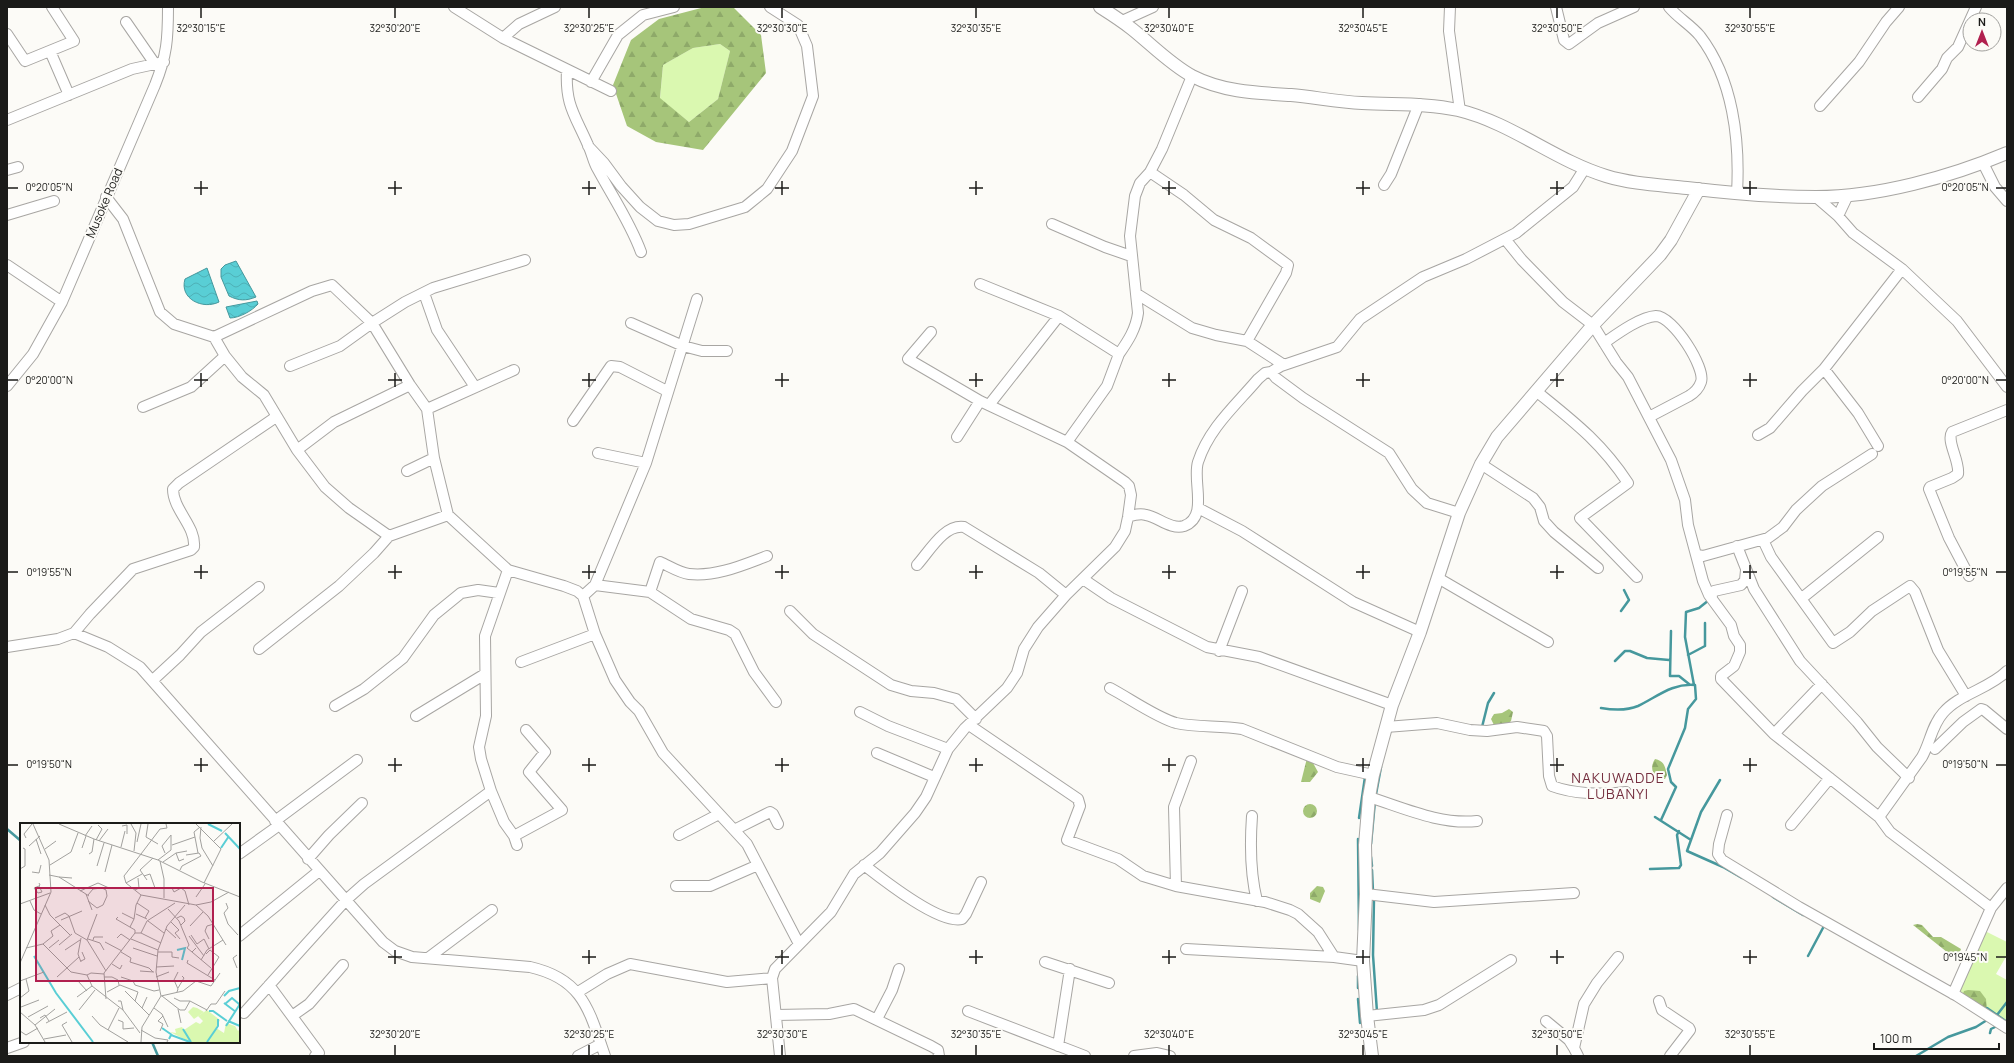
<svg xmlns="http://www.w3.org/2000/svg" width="2014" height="1063" viewBox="0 0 2014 1063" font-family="Manrope,sans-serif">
	<defs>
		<pattern id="forest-firs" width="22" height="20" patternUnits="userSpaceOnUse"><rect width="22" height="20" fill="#a6c57a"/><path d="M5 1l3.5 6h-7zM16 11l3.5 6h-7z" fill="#8ea969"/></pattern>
		<pattern id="water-waves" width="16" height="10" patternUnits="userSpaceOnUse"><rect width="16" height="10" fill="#59ced5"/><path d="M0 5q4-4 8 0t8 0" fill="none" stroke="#4db0b6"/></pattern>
	</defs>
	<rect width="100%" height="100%" fill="#fcfbf7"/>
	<!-- green -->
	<path fill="#daf8b0" d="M720,44l10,7 -12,48 -29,23 -29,-23 3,-34 30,-17z
		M1983,930l24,12v13l-11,19 11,6v44l-48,-29 -2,-7z"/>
	<!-- forest -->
	<path fill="url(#forest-firs)" fill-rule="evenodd" d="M705,7l29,1 27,27 5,38 -63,77 -47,-8 -29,-16 -14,-41 18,-45 28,-21zM720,44l10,7 -12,48 -29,23 -29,-24 3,-33 30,-17z
		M1509,709l4,3 -2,9 -7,7 -10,-3 -3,-6 3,-5 8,-1z
		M1307,758l6,5 5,9 -8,10h-9z
		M1655,759c9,2 10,7 12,16l-2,4 -8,-1c-5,-6 -7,-11 -2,-19z
		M1303 811a7 7 0 1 1 14 0a7 7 0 1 1-14 0Z
		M1317,886l6,1 2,4 -5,12 -10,-4v-6z
		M1917,924l5,1 11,12h8l20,12 -4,11 -44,-35z
		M1968,990l12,1 6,8 1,12 -25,-15 2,-5z"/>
	<!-- water -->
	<path fill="url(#water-waves)" stroke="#46989d" d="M236,261l20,36c-10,4 -17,4 -27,-1l-8,-19v-8l4,-4z
		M207,268l12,34c-16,8 -40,-3 -34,-23z
		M257,301l1,3c-6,7 -19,14 -28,14l-4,-11z"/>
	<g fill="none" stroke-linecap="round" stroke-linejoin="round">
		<!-- stream -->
		<path stroke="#46989d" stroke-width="2.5" d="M1621,611l8,-11 -5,-10
			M1671,631l-1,45h9l10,8
			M1688,655l17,-9v-23
			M1615,661l10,-10h5l17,7 22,2
			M1694,685l-9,-48 1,-25 13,-4 10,-8
			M1601,708c12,2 25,3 37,-2 19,-9 34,-23 57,-21l1,14 -8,10 -3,19 -17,41 3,13 5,5 -15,33
			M1482,727l6,-24 6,-10
			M1720,780l-19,32 -14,39 36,16 19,11
			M1376,794l5,-27
			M1655,817l36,23
			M1359,818l6,-41
			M7,829l14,12
			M1358,839l1,91
			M1371,844l4,-43
			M1371,857l1,9
			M1650,869l29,-1 2,-3 -4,-30 2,-4
			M1372,870l1,22
			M1773,897l30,18
			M1374,898l-1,57 4,57
			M1808,956l16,-30
			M1358,988v-12
			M1358,999l2,24
			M1987,1008l20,14
			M1997,1015l10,-13
			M1990,1033l1,-4 6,-3
			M152,1042l6,14
			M1916,1056l32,-19 28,-10 11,-7"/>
		<!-- minor casing -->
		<g stroke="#a8a6a3" stroke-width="12">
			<path id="minor" d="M454,7l49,31 108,53
				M1450,7l-1,24 11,80
				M1556,7l8,33 5,4 29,-21 36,-16
				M1669,7c9,11 22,18 31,29 33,43 40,104 37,157
				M1122,21l31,-14
				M126,22l29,42
				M7,34l18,27 49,-20 -22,-34
				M503,38l16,-14 36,-17
				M50,51l19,44
				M567,70c-2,35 8,45 21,75 4,8 5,16 9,23 15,28 33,54 44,84
				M591,82l27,-47 25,-20 31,-8
				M1918,97l24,-28 5,-11 11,-11 18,-40
				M1820,106l39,-44 27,-40 13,-15
				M7,120l125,-51 32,-7
				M588,146l16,17 17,23 19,21 18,14 16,4 15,-1 56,-17 22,-18 25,-38 21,-55 -6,-50 -9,-21 -28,-18
				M1983,163l12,24 12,14
				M7,170l11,-3
				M1150,172l34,23 30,25 37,18 37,27 -2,8 -39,68
				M1384,185l7,-11 28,-70
				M106,197l17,22 37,93 14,12 40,13 11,19 17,21 22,18 33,55 28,37 24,21 40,28
				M1816,197l22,19 15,17 49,36 55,52 50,66
				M7,215l47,-14
				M1838,216l10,-21
				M1052,224l53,23 26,9
				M1505,239l17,21 41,42 30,23 23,37 12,15 43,83 14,40 3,25 15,56 6,14 22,30 3,11 6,9v7l-6,14 -13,10v3l53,55
				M7,265l55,37
				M980,284l79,32 60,38 -12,32 -40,56
				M424,293l13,37 38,57
				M1137,294l55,34 24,7 31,6 37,24
				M631,323l52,23 19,5h25
				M214,337l98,-46 20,-6 40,38 38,62 17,24 7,49 14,57 60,55 56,16 13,5 6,5 12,38 20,46 15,22 9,9 24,42 84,91 52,100
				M1604,343c13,-9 36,-26 52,-27 17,0 50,52 45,66 -2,6 -7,11 -12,14l-40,21
				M1119,354c9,-13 17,-25 19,-41l-8,-77 5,-40 5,-13 10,-11 12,-23 30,-73
				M290,366l50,-20 32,-23 33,-21 28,-14 92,-28
				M1824,369l34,44 20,33
				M1271,372l5,6 27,20 86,55 23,36 15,14 32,10
				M7,386l26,-32 29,-52 93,-217c12,-30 13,-46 13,-78
				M1536,391c37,30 65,51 92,92l-48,35 57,59
				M989,405l70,-89
				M143,407l48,-20 34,-31
				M427,409l87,-39
				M573,421l38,-55 9,1 47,24
				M1758,435l12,-7 32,-37 22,-22 78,-100
				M957,437l23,-36
				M297,450l37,-28 76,-37
				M598,453l48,10
				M1481,464l52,34 7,9 4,14 10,11 44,36
				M407,471l27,-13
				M1198,508l44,23 111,71 67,30
				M1128,517c6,-2 12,-4 18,-2 12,2 25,15 38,11 25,-9 8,-45 14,-64 11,-34 38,-57 60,-83l7,-6 6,-1 10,-6 56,-19 23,-28 63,-42 43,-18 50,-26 57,-46 12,-19
				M1763,540l8,17 62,86 17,-11 22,-21 38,-25 5,6 23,58 28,46
				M1737,546l17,43 46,72 57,61 20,25 32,31
				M1697,555l6,1 65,-18 15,-11 13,-17 26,-24 50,-32
				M917,565c12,-13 27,-41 47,-38l75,46 27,22
				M508,570l-23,66 1,80 -7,31 2,12 10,32 13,31 10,14 3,9
				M1969,576l-20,-38 -20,-49 1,-2 22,-9 6,-4c2,-13 -12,-33 -6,-42l55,-22
				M1438,578l110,64
				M1083,579l28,19 96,49 52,10 133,48
				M595,585l55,7 41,27 38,11 6,4 19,38 22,30
				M650,592l10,-30c9,4 20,11 29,12 27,3 54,-9 78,-18
				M583,596l12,-11 51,-122 51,-164
				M1711,597l3,-6 27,-6 4,-5 1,-10
				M1802,598l76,-61
				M790,611l23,23 78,51 20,6 23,2 22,6 20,20
				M74,633l34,14 32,20 243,275 12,9 17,6 118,10c53,12 59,43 75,89
				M7,647l51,-8 16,-6 16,-19 43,-45 58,-19 3,-3c2,-21 -21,-37 -21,-58l6,-6 97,-66
				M259,649l80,-63 35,-33 15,-17 59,-21
				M1219,651l23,-60
				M521,662l74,-28
				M153,680l27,-25 21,-23 58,-45
				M1822,684l-48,50 105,83 11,15 101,76
				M1110,688c19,10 47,30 66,35 22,5 44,2 66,6l95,38 36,8
				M335,706l29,-17 39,-31 31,-43 27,-22 17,-3 21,3
				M860,712l28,14 60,23
				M416,716l69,-42
				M969,725l109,74 2,7 -13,34 51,19 25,17 33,10 89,16 25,8 8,4 20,18 16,25
				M1386,727l51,-4 33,7 17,1 30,-4 27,4 3,5 2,40 3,10c21,8 51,9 74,6
				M1935,749l28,-27 18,-13 3,1 23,19
				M877,753l57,24
				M1369,797c35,11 71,28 108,24
				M1727,815l-8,29 -1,10 4,6 77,47 158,89 50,32
				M1252,816c-2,28 -2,57 5,85
				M1879,817l43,-60c8,-14 10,-32 21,-44 16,-19 46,-24 64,-42
				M275,821l82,-61
				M1791,825l39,-47
				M734,830l36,-18 3,2 5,10
				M679,835l40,-21
				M514,836l48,-26 -33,-38 16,-20 -19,-22
				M239,854l39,-28
				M308,859l21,-24 33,-32
				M864,865c18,14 76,60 98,54l4,-5 15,-32
				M676,886h34l48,-21
				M1176,886l-2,-79 17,-46
				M1366,894l68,8 140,-9
				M239,936l80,-65
				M1186,949l148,8 29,4
				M428,958l64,-48
				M1045,962l64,21
				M269,985l50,68 -4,3
				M578,992l29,-18 23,-10 97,18 45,-4
				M1953,994l38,-86 16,-20
				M7,995l14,-7
				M1659,1001l3,9 27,18 1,2 -20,26
				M968,1011l117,45
				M244,1013l102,-113 18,-16 127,-93
				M776,1015l53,-1 25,-5 77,37 7,4 1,6
				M292,1016l17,-12 34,-39
				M1367,1016l57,-6 15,-5 72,-45
				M877,1019l15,-29 7,-21
				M1546,1021l23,19 5,8
				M1058,1046l12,-77
				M7,1048l17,-6
				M578,1056l23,-12
				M780,1056l-8,-78 3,-9 56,-57 23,-38 26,-21 35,-40 11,-16 22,-48 17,-21 42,-40 10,-15 7,-24 14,-22 28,-32 49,-48 10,-16 3,-14 3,-22 -2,-9 -4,-4 -58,-40 -87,-41 -72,-42 23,-27
				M1134,1056l23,-3 13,3
				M1578,1056l-4,-8 10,-44 13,-21 21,-26"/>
		</g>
		<!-- tertiary casing -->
		<g stroke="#a8a6a3" stroke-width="14">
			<path id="tertiary" d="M1100,7c11,7 22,14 32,22 20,16 38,35 60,47 31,16 65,17 99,19 23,2 47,7 71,8 32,2 64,0 96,7 54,13 96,50 148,66 26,8 54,9 81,12 42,5 86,9 129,9 62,0 134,-20 191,-44
				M1372,1056l-5,-40 -4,-55 3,-67 -1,-49 4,-48 4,-22 19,-70 28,-73 39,-119 22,-49 16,-27 96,-112 67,-70 11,-15 28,-51"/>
		</g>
		<!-- minor -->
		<use href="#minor" stroke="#fff" stroke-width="10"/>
		<!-- tertiary -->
		<use href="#tertiary" stroke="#fff" stroke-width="12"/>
	</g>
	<!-- ticks -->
	<path fill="none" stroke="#1b1b19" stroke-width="1.5" d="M201,8v10M395,8v10M589,8v10M782,8v10M976,8v10M1169,8v10M1363,8v10M1557,8v10M1750,8v10M201,181v14M395,181v14M589,181v14M782,181v14M976,181v14M1169,181v14M1363,181v14M1557,181v14M1750,181v14M8,188h10M194,188h14M388,188h14M582,188h14M775,188h14M969,188h14M1162,188h14M1356,188h14M1550,188h14M1743,188h14M1996,188h10M201,373v14M395,373v14M589,373v14M782,373v14M976,373v14M1169,373v14M1363,373v14M1557,373v14M1750,373v14M8,380h10M194,380h14M388,380h14M582,380h14M775,380h14M969,380h14M1162,380h14M1356,380h14M1550,380h14M1743,380h14M1996,380h10M201,565v14M395,565v14M589,565v14M782,565v14M976,565v14M1169,565v14M1363,565v14M1557,565v14M1750,565v14M8,572h10M194,572h14M388,572h14M582,572h14M775,572h14M969,572h14M1162,572h14M1356,572h14M1550,572h14M1743,572h14M1996,572h10M201,758v14M395,758v14M589,758v14M782,758v14M976,758v14M1169,758v14M1363,758v14M1557,758v14M1750,758v14M8,765h10M194,765h14M388,765h14M582,765h14M775,765h14M969,765h14M1162,765h14M1356,765h14M1550,765h14M1743,765h14M1996,765h10M395,950v14M589,950v14M782,950v14M976,950v14M1169,950v14M1363,950v14M1557,950v14M1750,950v14M388,957h14M582,957h14M775,957h14M969,957h14M1162,957h14M1356,957h14M1550,957h14M1743,957h14M1996,957h10M395,1045v10M589,1045v10M782,1045v10M976,1045v10M1169,1045v10M1363,1045v10M1557,1045v10M1750,1045v10"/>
	<g text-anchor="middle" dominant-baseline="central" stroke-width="4" stroke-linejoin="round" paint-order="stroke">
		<!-- street labels -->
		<g font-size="12" fill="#1b1b19" stroke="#fcfbf7">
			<text transform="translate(104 203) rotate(-67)">Musoke Road</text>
		</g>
		<!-- quarter labels -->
		<g font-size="14" letter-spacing="1" fill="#752f3f" stroke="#fcfbf7">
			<text x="1618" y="777">NAKUWADDE<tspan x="1618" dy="16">LUBANYI</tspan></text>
		</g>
	</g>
	<!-- overview -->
	<g transform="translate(20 823)">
		<rect width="220" height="220" fill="#fcfbf7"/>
		<path d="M173,184l4,1 7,4 -10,7 -6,-7z" fill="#daf8b0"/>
		<path d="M187,187l13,10 -4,8 8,5 2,-10 9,3 3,5 2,-2v13h-50l-20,-10 6,1 -1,-4 7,-2 2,3 12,-8 4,2 3,-3 -5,-5z" fill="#daf8b0"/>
		<path fill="none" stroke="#59ced5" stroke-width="2" d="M188,1l14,7M205,10l15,16M201,25l8,-12M157,127l8,-2 -3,12M14,133l22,37 37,49M204,173l5,-5 11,-3M204,180l12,9M205,181l7,-6 7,6M189,188h4l14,10M208,198l12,5M206,203l14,-22M142,205l10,7M163,206l8,13M149,216l2,-4 19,7M187,219l11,-16v-7"/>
		<path fill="none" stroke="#a2a19e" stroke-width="1" d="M39,1l35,15 64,21 44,22 38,15M111,1l5,9 -2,18M128,1l-2,13 12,7M176,1l25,25 -17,34M102,3l5,-1v9M181,4l-1,11 2,10 11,18M65,13l7,-10M6,15l-2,-4 8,-10M16,16l5,15M76,17l6,-11 -4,-4M79,18l9,-12M194,18l18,-17M117,19l4,-18M152,22l23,-8M9,23l11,-10M101,24l4,-16M62,25l4,-12M25,26l11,-8M156,30l3,8 5,-2M178,30l-4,-21 6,-5M69,31l3,-2 2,-13M121,31l-17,22 2,7 15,12 55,10 15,-3 18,-10M121,31l19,-25 7,-1 -1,-4M166,32l13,-2M138,37l13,-10v-15l-9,11 3,7M140,38l4,18v19M143,39l13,-9 11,-2M30,42l21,-13 7,-19M77,43l7,-23M0,46l5,-3v-17l-2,-1M160,47l2,-4 19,-10 -2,-3M12,49l7,1 2,-8M85,49l7,-27M29,52l10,2 30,19M124,53l6,-2 5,14M39,54l13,1M127,57l-7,-10 13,-12M106,60l16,-9M19,63l3,6 -4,1 -4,-5 5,-2 1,-1 -1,-2M152,65l2,4 7,-4 4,3 4,14M115,67l4,-2 -1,-10M60,68l18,-8 11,5M66,71l6,16M176,74l9,-13M10,78l4,9 7,4M68,78l9,7 6,-3 4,-9 -1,-6 -4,-2 -9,1 -5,6M117,80l12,8 -4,7M206,80l2,5 -4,5 4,11 10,11M0,81l30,-11M25,82l5,10 20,20M176,82l12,11 18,29M148,86l11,12 10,24 -2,3 5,4M102,90l12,6 -4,8M116,91l11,5M35,95l10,-5 4,3 6,17 12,7 19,31M157,95l4,-2 3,2 1,3 -4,4M114,96l2,-14 5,-10M41,97l21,-9M128,98l16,12M151,99l8,8 -4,3 5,6M170,103l13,-14M146,106l10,9M115,110h6l20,10M121,110l6,-12 28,-18M171,112l6,9 7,-5 5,10M169,113l15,20M61,115l-3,16 3,8M97,115l4,-4 9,6M68,116l12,4 4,7M111,116l27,11M189,116l-4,-8 2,-5 7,-2M67,117l10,-26M73,117l1,-3h9M85,119l17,9M23,121l28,28 16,3 5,11 31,24 17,23M39,122l13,-11M6,125l17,-4 10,-8 -2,-5 9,-6M29,125l10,-8M113,125l24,8M176,125l-4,4 19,16M45,127l15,-10M101,129l10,6 -1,4 19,6 4,4M138,129h14v5l7,1M186,131l4,-4 9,7 -11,18M217,132l-4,3 4,10M168,137l-1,3 28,17M181,137l6,-10 16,-10M61,138l4,-2 -3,-7M0,140l31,-71 -2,-32 -16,-36M92,141l8,5 2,-4M136,144l18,-1M120,148l14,1M67,152l4,-2 13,1M37,154l22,-20M84,154h8l6,3 1,5M101,154l12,4 2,4 19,6 5,-1M136,154l13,-5M0,158l24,-9M58,158l9,10M158,165l6,-10 -2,-2M105,168l24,24M87,169l13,-7 18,7 -3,9M157,169l1,-3 -4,-9 4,-8M141,173l22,-5 13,-10 15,5 9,-13M142,173l18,14h5l5,-9 17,9M57,174l15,-11M0,175l9,-7 -3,-12M154,175l6,3h10M86,176l-2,-26 31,-40v-3l-19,-11 2,-2M98,178h3l2,9M1,184l18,-7M122,185l5,-11M134,185l8,6 6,13M158,186l3,14M59,187l16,-20M186,188l5,-7h5l9,-13M0,189l15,13 10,17M72,193l8,9 28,17M8,194l20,-11M20,195l5,-3 4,6M98,197l5,2v7l11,-1M47,199l-5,3 10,17M26,200l21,-11M15,202l20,-16M88,207l11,-22M121,207l14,8 13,2 -1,2M0,208l6,4 12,-7M140,208l3,-7 -5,-3 5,-5M24,216l22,-4M121,219l1,-15 19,-31 -5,-24 2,-22 9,-24 18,-21"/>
		<path fill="#b1204f" fill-opacity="0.15" stroke="#b1204f" stroke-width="2" d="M16,65h177v93h-177z"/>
		<rect width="220" height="220" fill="none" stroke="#1b1b19" stroke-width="2"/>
	</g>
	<g font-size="10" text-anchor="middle" fill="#1b1b19" stroke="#fcfbf7" stroke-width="4" stroke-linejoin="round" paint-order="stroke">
		<text x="201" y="32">32°30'15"E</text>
		<text x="395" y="32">32°30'20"E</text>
		<text x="589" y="32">32°30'25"E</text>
		<text x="782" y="32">32°30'30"E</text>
		<text x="976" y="32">32°30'35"E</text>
		<text x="1169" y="32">32°30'40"E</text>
		<text x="1363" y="32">32°30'45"E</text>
		<text x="1557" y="32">32°30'50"E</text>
		<text x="1750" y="32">32°30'55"E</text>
		<text x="49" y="191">0°20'05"N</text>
		<text x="1965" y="191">0°20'05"N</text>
		<text x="49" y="384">0°20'00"N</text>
		<text x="1965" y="384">0°20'00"N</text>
		<text x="49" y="576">0°19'55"N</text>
		<text x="1965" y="576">0°19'55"N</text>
		<text x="49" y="768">0°19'50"N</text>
		<text x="1965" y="768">0°19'50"N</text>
		<text x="1965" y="961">0°19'45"N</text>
		<text x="395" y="1038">32°30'20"E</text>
		<text x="589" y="1038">32°30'25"E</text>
		<text x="782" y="1038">32°30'30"E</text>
		<text x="976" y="1038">32°30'35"E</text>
		<text x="1169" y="1038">32°30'40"E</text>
		<text x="1363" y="1038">32°30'45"E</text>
		<text x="1557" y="1038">32°30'50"E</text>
		<text x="1750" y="1038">32°30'55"E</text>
	</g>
	<!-- border -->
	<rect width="2014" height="1063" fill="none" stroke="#1b1b19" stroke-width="16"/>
	<!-- north arrow -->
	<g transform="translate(1982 32)"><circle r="19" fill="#fcfbf7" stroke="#a2a19e"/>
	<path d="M0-3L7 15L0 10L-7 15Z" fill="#b1204f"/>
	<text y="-6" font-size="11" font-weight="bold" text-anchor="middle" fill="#1b1b19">N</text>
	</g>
	<!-- scale -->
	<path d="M1874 1043v6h125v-6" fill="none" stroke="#1b1b19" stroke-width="2"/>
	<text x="1880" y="1043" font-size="12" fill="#1b1b19" stroke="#fcfbf7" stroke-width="3" paint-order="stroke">100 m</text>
</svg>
